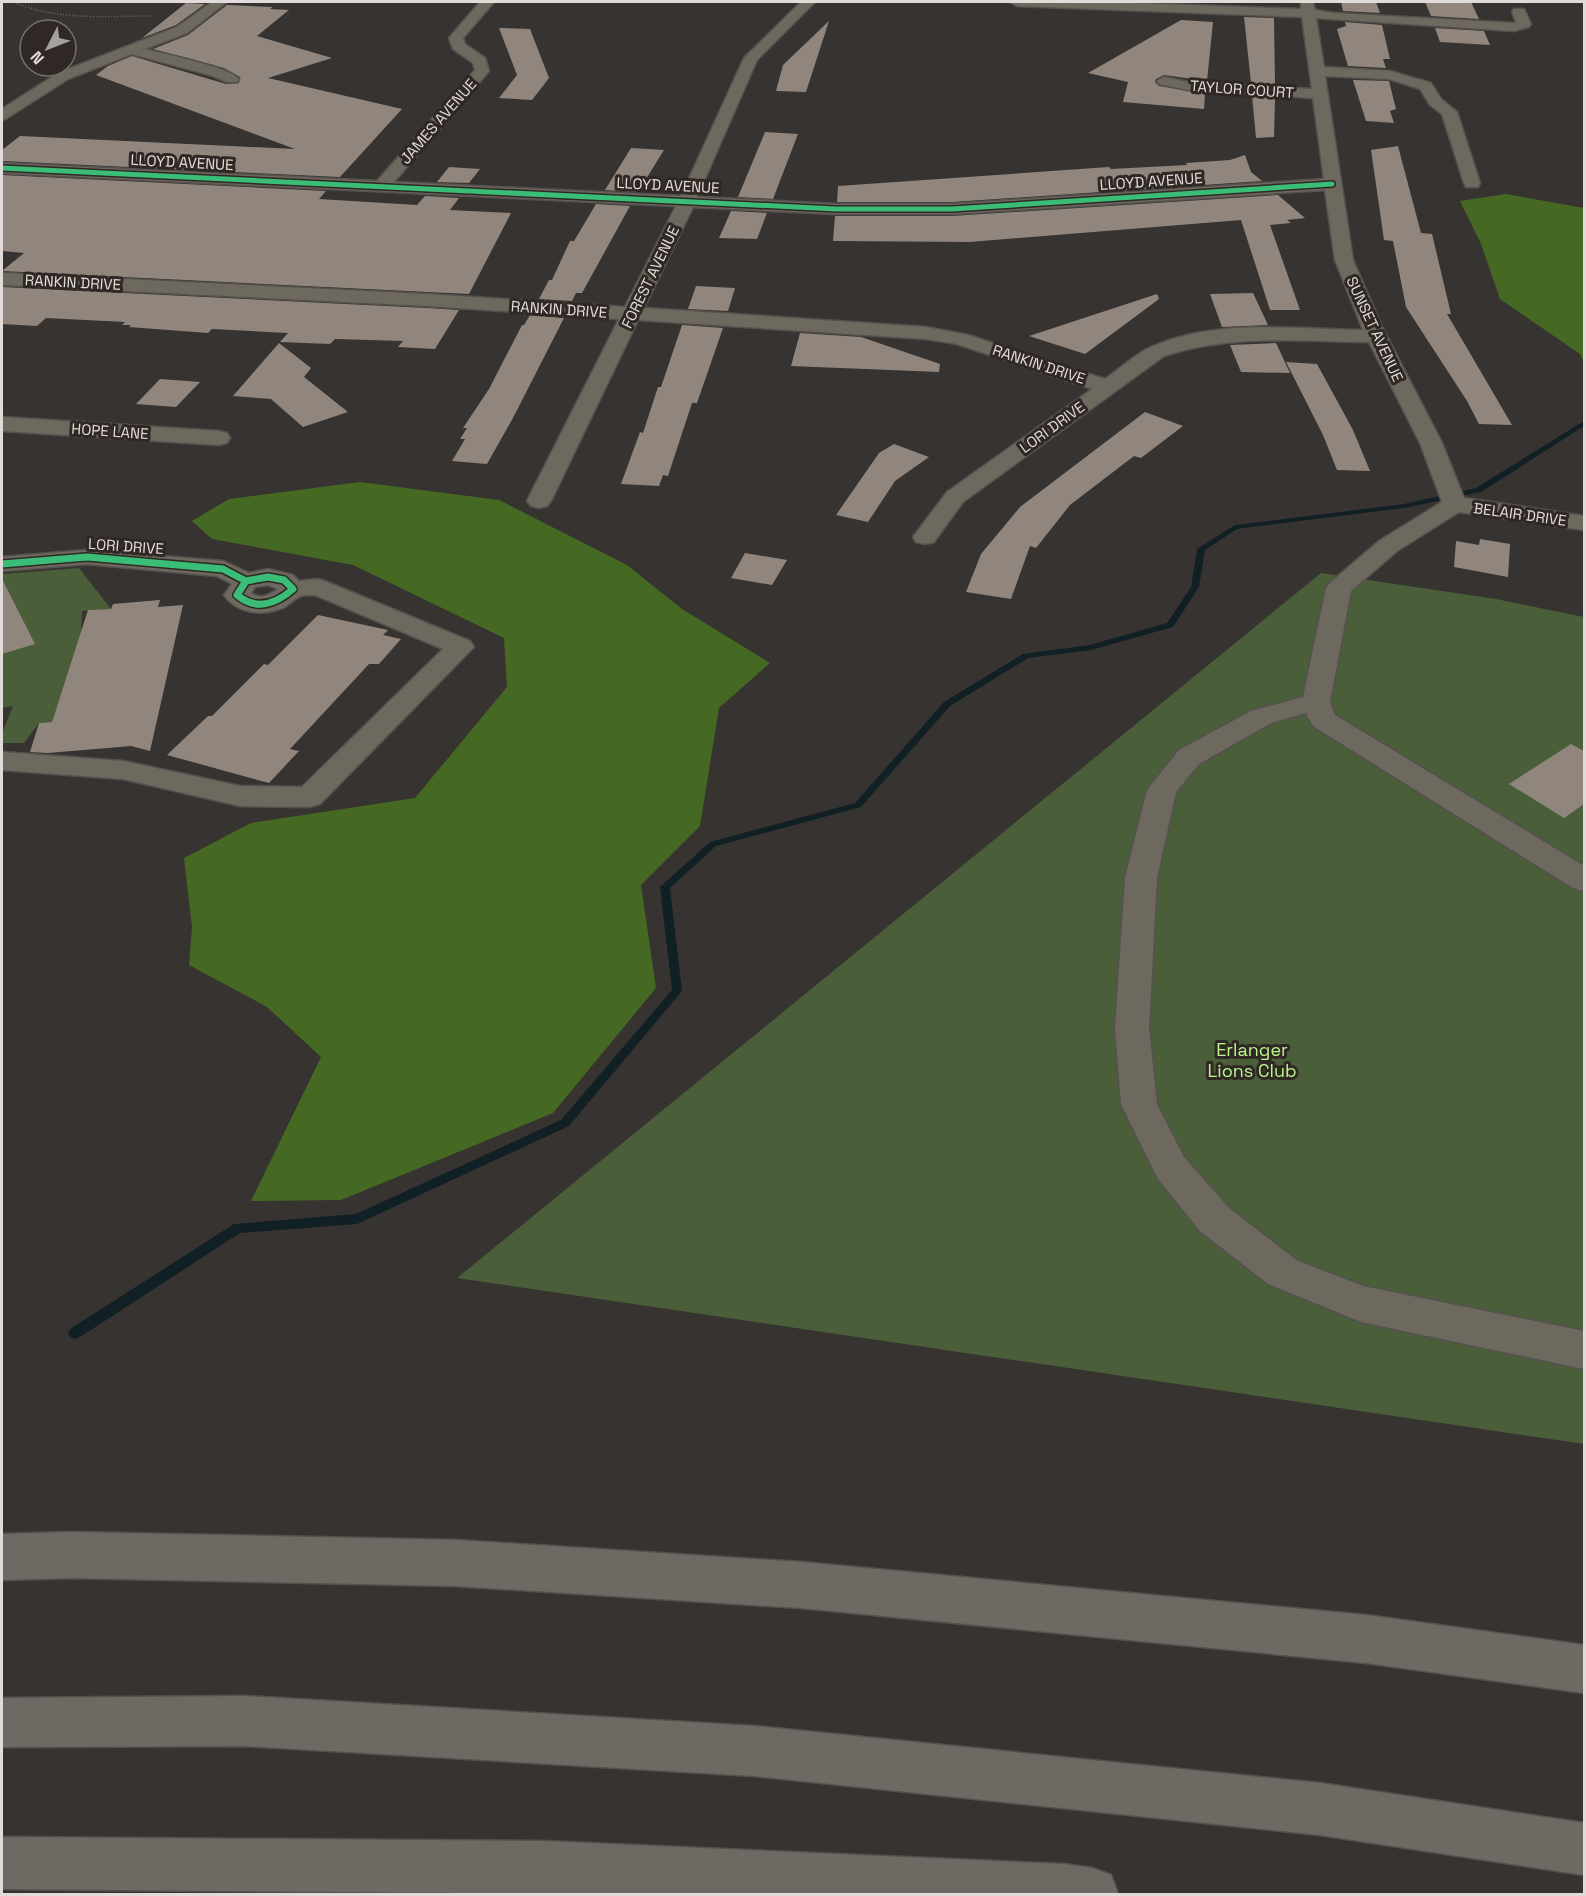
<svg xmlns="http://www.w3.org/2000/svg" width="1586" height="1896" viewBox="0 0 1586 1896" font-family="'Space Grotesk',sans-serif">
	<rect width="100%" height="100%" fill="#373330"/>
	<!-- green -->
	<path fill="#495e39" d="M79,568l32,41 -29,2 -1,23 -29,88 -13,1 -15,20h-22v-10l11,-27 -11,2v-134z
		M1321,573l175,26 88,18v827l-1127,-166z"/>
	<!-- forest -->
	<path fill="#456923" d="M1506,194l78,14v155l-4,-9 -80,-55 -19,-55 -21,-43z
		M360,482l139,18 128,65 55,44 88,54 -51,45 -19,118 -59,59 15,103 -103,125 -212,87 -90,1 70,-144 -54,-50 -78,-42 3,-38 -8,-69 67,-35 164,-25 92,-111 -3,-49 -151,-73 -141,-26 -20,-18 37,-22z"/>
	<g fill="none" stroke-linecap="round" stroke-linejoin="round">
		<!-- stream -->
		<path fill="#112024" fill-rule="evenodd" d="M1584,421v5l-103,66 -77,16 -167,21 -32,21 -6,37 -26,40 -82,23 -63,8 -78,48 -89,101 -145,39 -46,42 12,103 -113,135 -212,98 -117,9 -160,104 -5,2 -5,-2 -2,-4 2,-4 164,-105 122,-10 205,-94 111,-130 -12,-103 50,-45 145,-39 89,-101 79,-48 67,-9 77,-22 24,-36 6,-38 38,-24 169,-21 72,-16z"/>
	</g>
	<!-- building -->
	<path fill="#91867e" d="M1341,2h35l4,11 -37,-2z
		M1425,2h46l8,17 -48,-3z
		M186,3l19,1 -29,21 -34,13z
		M227,5l46,2 -3,2 19,1 -32,26 75,22 -64,20 134,31 -62,68 -338,-16v-11l18,-14 275,13 -199,-74 12,-9 24,-10 94,28 13,-1 1,-6 -16,-9 -71,-19 35,-14z
		M1244,17l30,1 1,67 -24,-2z
		M1181,20l32,2 -6,59 -43,-6 -8,4 -1,3 4,4 46,7 -1,16 -81,-7 5,-20 -40,-9z
		M829,21l-23,71 -30,-1 7,-26z
		M1345,22l37,3 8,34h-7l3,9 -38,-2 -11,-37 9,-3z
		M499,28l31,1 19,49 -17,22 -33,-2 18,-23z
		M1435,28l49,3 6,14 -50,-3z
		M1353,80l36,1 7,28 -6,2 4,12 -28,-2z
		M1252,96l23,2 -1,39 -18,1z
		M765,132l33,2 -25,65 -35,-2z
		M1398,146l23,87 11,1 19,80h-4l65,111 -33,-1 -12,-23 -61,-94 -13,-66 -9,-1 -13,-90z
		M631,148l33,2 -26,42 -33,-2z
		M1245,155l6,17 11,9 -310,21h-115l1,-16 271,-19 2,2 76,-4 -1,-2 44,-3z
		M449,167l31,2 -11,14 -32,-1z
		M2,175l324,16 -7,8 98,6 8,-9 34,2 -9,12 61,3 -42,81 -467,-23 22,-18 -22,-2z
		M1278,195l27,23 -18,2 4,3 -21,2 30,85h-30l-29,-90 -271,22 -137,-1 2,-25h117z
		M596,204l34,2 -48,87h-6l-4,8 -33,-2 10,-19h3l18,-39h4z
		M731,211l36,2 -10,26 -38,-1z
		M696,286l39,2 -7,23 -40,-2z
		M2,287l425,21 32,2 -24,39 -37,-2 5,-6 -68,-2 -5,5 -50,-2 8,-9 -76,-4 -4,4 -79,-6 2,-2h-9l3,-3 -79,-4 -9,8 -35,-2z
		M1253,293l15,32 -46,2 -12,-33z
		M1157,294l2,5 -74,55 -56,-18z
		M530,315l34,3 -51,100 -26,46 -35,-3 13,-22h-5l7,-11h-4l26,-39 33,-64h2z
		M682,325l41,3 -26,75h-5l-24,73 -5,-1 -4,11 -38,-2 19,-52 3,1 15,-46h3z
		M800,333l61,4 79,27 -1,8 -148,-6z
		M279,343l32,25 -7,9 44,35 -45,15 -32,-28 -38,-3z
		M1276,343l14,30 -49,-1 -11,-27z
		M1286,362l31,2 36,66 17,41 -33,-1 -14,-35z
		M160,379l40,3 -24,25 -40,-3z
		M1145,412l38,14 -42,32 -7,-2 -64,49 -34,43 -6,-2 -19,53 -45,-7 15,-38 39,-47z
		M894,444l35,13 -34,24 -27,41 -32,-7 43,-62z
		M1480,539l30,5 -2,33 -54,-10 2,-26 23,4z
		M745,553l42,7 -15,25 -41,-7z
		M2,579l33,65 -33,10z
		M160,600l-2,7 25,-2 -33,146 -19,-5 -83,7 -18,-1 9,-29 13,-1 36,-112 23,-1 2,-5z
		M318,615l70,15 -5,5 18,4 -22,25h-10l-79,85 9,2 -30,32 -102,-28 41,-39h4l52,-52 4,1z
		M1571,744l13,7v53l-20,14 -55,-34z"/>
	<g fill="none" stroke-linecap="round" stroke-linejoin="round">
		<!-- minor casing -->
		<g stroke="#55514f" stroke-width="3">
			<path id="minor" d="M212,2h15l-40,31 -42,16c19,5 84,18 94,30l-2,3h-10l-14,-6 -81,-22 -64,25 -61,39 -5,2v-11l56,-36 119,-46z
				M480,2h14l-31,36 2,6 20,14 4,13 -95,111 287,14 63,-138 57,-56h14l-58,58 -60,137 139,7h116l372,-25 -11,-81 -125,-8 -29,-6 -2,-3 7,-4 24,5 124,7 -10,-72 -285,-11 -7,-4h98l193,7v-7h12l2,8 19,3 179,10 3,-1 -4,-10 2,-3h10l7,15 -2,3 -15,4 -198,-13 8,49 66,4 41,12 10,16 16,13 23,71 -2,4h-12l-2,-4 -22,-69 -12,-9 -10,-16 -31,-10 -64,-3 28,184 29,67 60,116 22,55 120,18v14l-125,-18 -62,39 -46,40 -21,111 5,13 249,151v25l-11,-3 -260,-162 -7,-13 -35,10 -72,41 -23,28 -19,86 -8,150 8,76 27,53 44,50 68,53 67,26 221,45v38l-223,-47 -93,-38 -68,-53 -42,-52 -37,-75 -6,-76 10,-150 22,-88 32,-40 72,-39 52,-14 23,-109 4,-5 49,-42 63,-39 -22,-59 -51,-101c-69,-1 -138,-8 -205,14l-201,146 -29,40 -9,2 -9,-2 -3,-5 34,-45 145,-103 -135,-45 -31,-5 -288,-19 -87,181 -4,5 -8,2 -8,-2 -4,-5 92,-182 -192,-13 -425,-21v-12l425,21 198,13 51,-101 -674,-33v-10l375,18 98,-111 -2,-7 -20,-14 -4,-11zM1325,190l10,70 28,70c-69,-1 -147,-12 -212,17 -16,7 -31,22 -46,32l-137,-44 -42,-8 -282,-19 49,-101 143,7h116z
				M2,417l217,14 8,2 3,5 -3,5 -8,2 -217,-14z
				M87,550l136,11 26,12 19,-4 25,6 6,6 19,-2 9,3 143,59 4,6 -154,157 -11,3 -69,-1 -117,-27 -121,-9v-18l121,9 117,25 62,1 141,-138 -128,-54c-4,0 -11,0 -14,1 -6,2 -11,8 -16,11 -21,9 -47,8 -61,-12l8,-11 -15,-8 -130,-12 -85,7v-14zM268,585l10,4c-9,6 -17,11 -27,4l4,-6z"/>
		</g>
		<!-- highway casing -->
		<g stroke="#55514f" stroke-width="3">
			<path id="highway" d="M72,1532l383,8 346,22 565,53 218,30v48l-218,-30 -565,-55 -346,-22 -383,-8 -70,2v-46z
				M245,1696l509,30 566,57 264,40v52l-264,-40 -566,-59 -509,-30 -243,1v-49z
				M2,1837l540,4 522,23 28,4 19,7 7,19h-546l-570,-5z"/>
		</g>
		<!-- path -->
		<path stroke="#6f6b64" stroke-width="1.5" stroke-dasharray="1 2" stroke-linecap="butt" d="M14,2c43,19 92,14 138,14"/>
		<!-- minor -->
		<use href="#minor" fill="#6d695e" fill-rule="evenodd"/>
		<!-- highway -->
		<use href="#highway" fill="#6d6963" fill-rule="evenodd"/>
		<!-- cycleway-far1 casing -->
		<g stroke="#302824" stroke-width="8">
			<path id="cycleway-far1" d="M2,168l834,41h116l380,-25"/>
		</g>
		<!-- cycleway casing -->
		<g stroke="#302824" stroke-width="10">
			<path id="cycleway" d="M2,564l85,-7 136,12 23,12
				M268,577l16,3 9,9c-17,15 -37,22 -56,6l9,-14z"/>
		</g>
		<!-- cycleway-far1 -->
		<use href="#cycleway-far1" stroke="#3abd76" stroke-width="5"/>
		<!-- cycleway -->
		<use href="#cycleway" stroke="#3abd76" stroke-width="7"/>
	</g>
	<g text-anchor="middle" dominant-baseline="central" stroke-width="6" stroke-linejoin="round" paint-order="stroke">
		<!-- far-street labels -->
		<g font-size="15" fill="#e1dcd9" stroke="#302824">
			<text transform="translate(1242 89) rotate(4)">TAYLOR COURT</text>
			<text transform="translate(438 121) rotate(-49)">JAMES AVENUE</text>
			<text transform="translate(182 162) rotate(3)">LLOYD AVENUE</text>
			<text transform="translate(1151 181) rotate(-4)">LLOYD AVENUE</text>
			<text transform="translate(668 185) rotate(3)">LLOYD AVENUE</text>
			<text transform="translate(650 277) rotate(-64)">FOREST AVENUE</text>
			<text transform="translate(73 282) rotate(3)">RANKIN DRIVE</text>
			<text transform="translate(559 309) rotate(4)">RANKIN DRIVE</text>
			<text transform="translate(1375 329) rotate(65)">SUNSET AVENUE</text>
			<text transform="translate(1039 364) rotate(18)">RANKIN DRIVE</text>
			<text transform="translate(1052 427) rotate(-36)">LORI DRIVE</text>
			<text transform="translate(110 431) rotate(4)">HOPE LANE</text>
			<text transform="translate(1520 514) rotate(8)">BELAIR DRIVE</text>
			<text transform="translate(126 546) rotate(4)">LORI DRIVE</text>
		</g>
		<!-- park labels -->
		<g font-size="18" fill="#b8f68c" stroke="#302824">
			<text x="1252" y="1049">Erlanger<tspan x="1252" dy="21">Lions Club</tspan></text>
		</g>
	</g>
	<!-- border -->
	<rect width="1586" height="1896" fill="none" stroke="#e1dcd9" stroke-width="6"/>
	<!-- north arrow -->
	<g transform="translate(48 48) rotate(228)"><circle r="28" fill="#302824" stroke="#77706c" stroke-width="1.5"/>
	<path d="M0-4.5L10 22L0 15L-10 22Z" fill="#a6a19e"/>
	<text y="-9" font-size="16" font-weight="bold" text-anchor="middle" fill="#e1dcd9">N</text>
	</g>
</svg>
